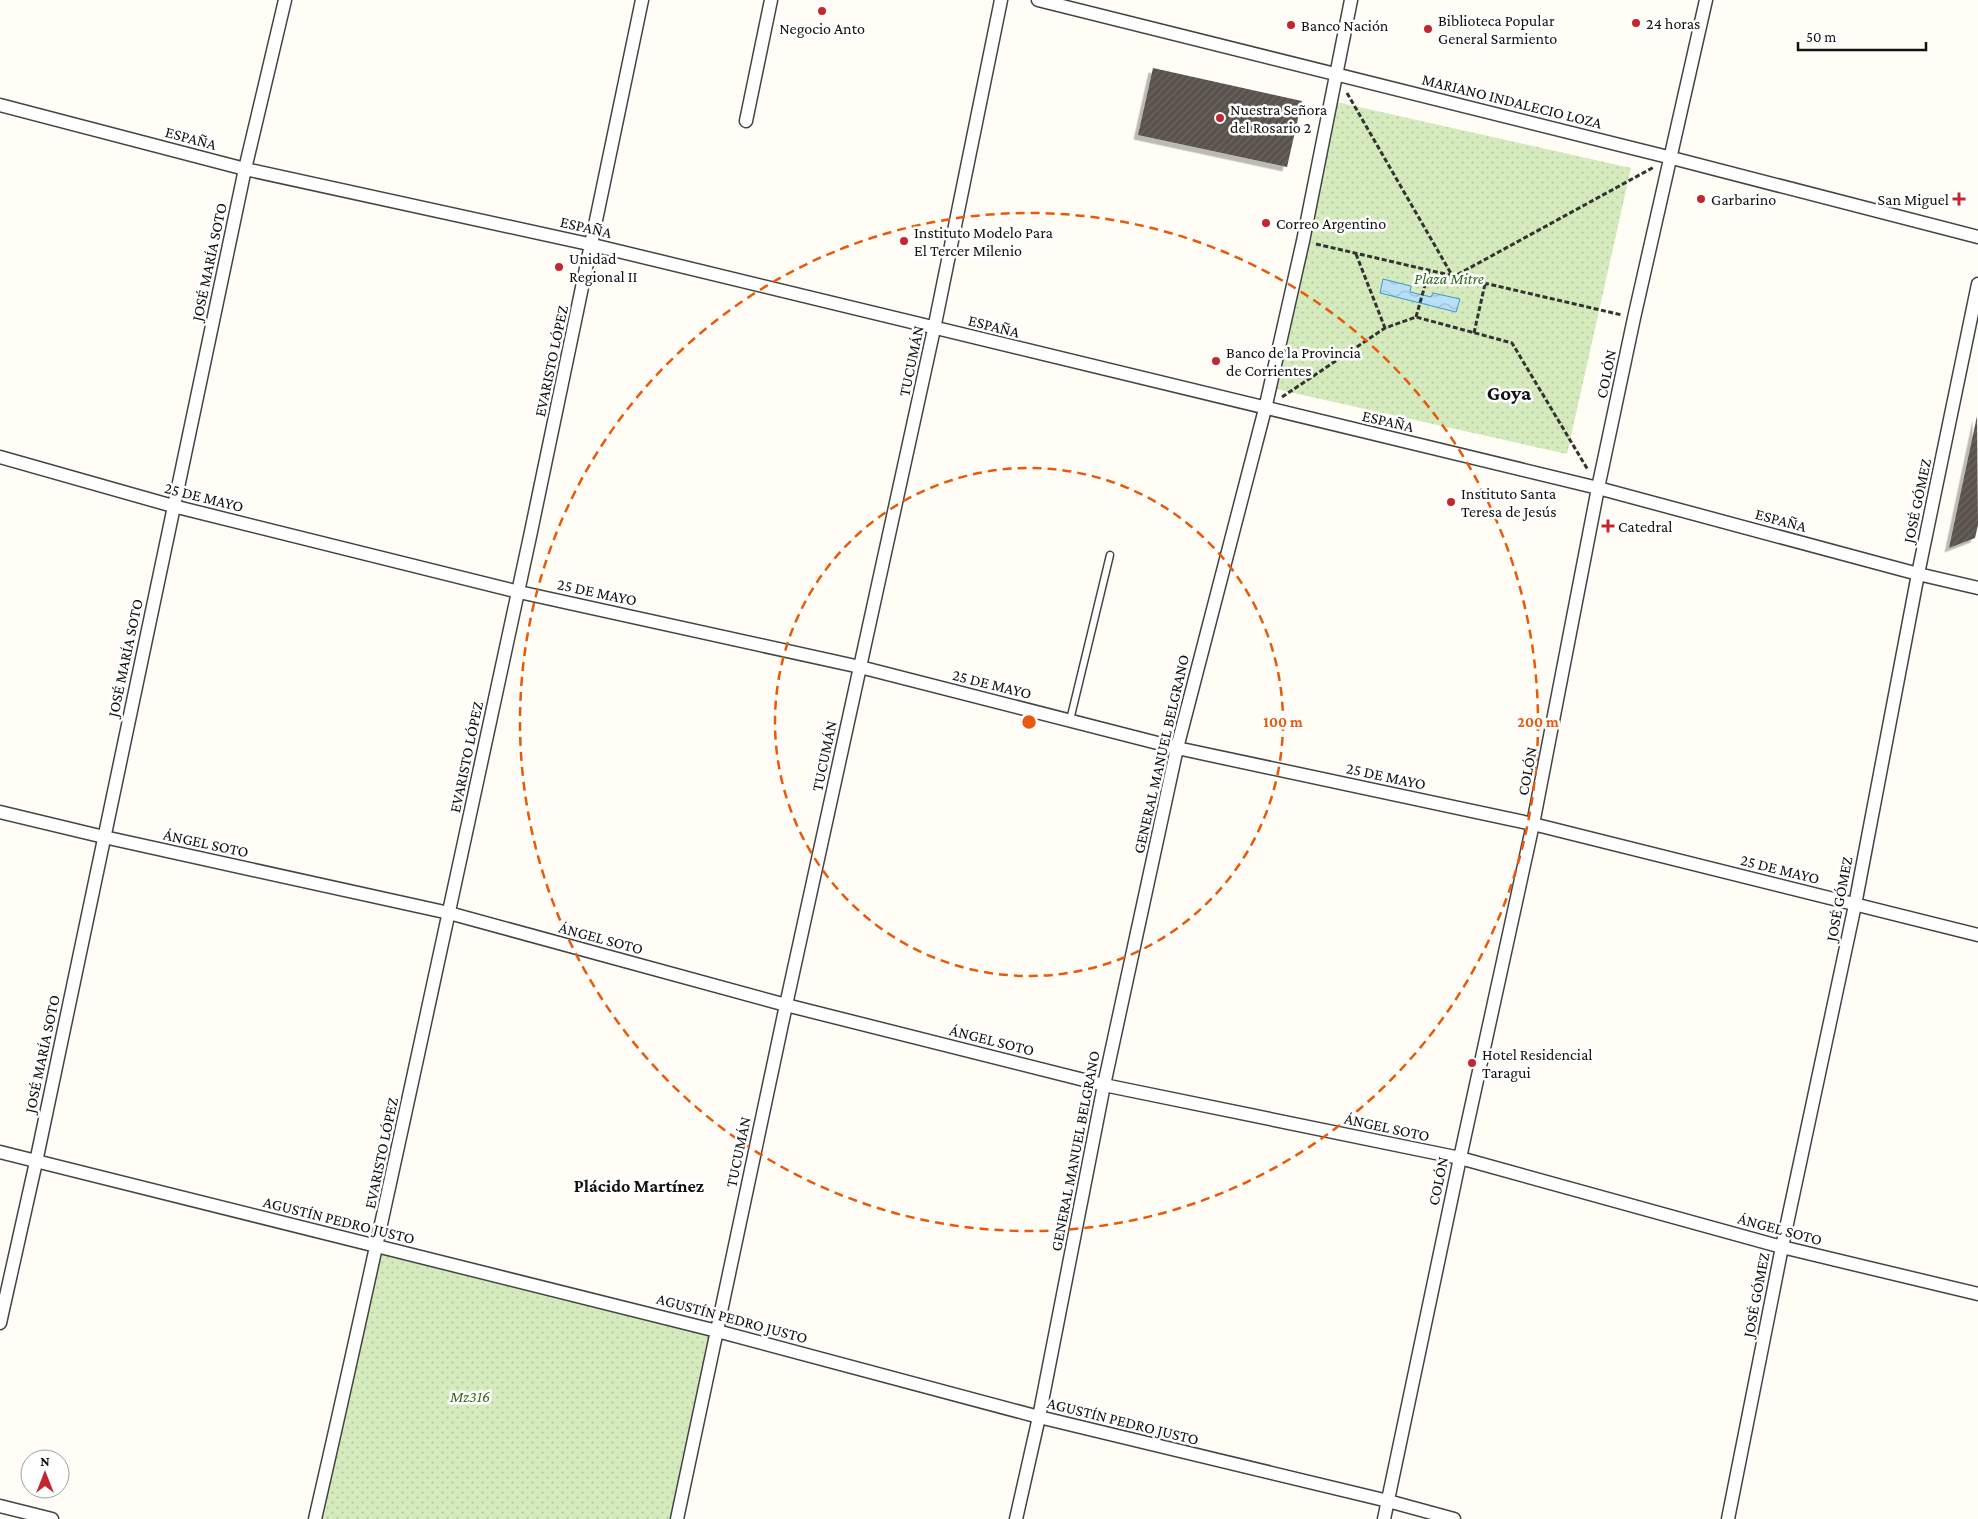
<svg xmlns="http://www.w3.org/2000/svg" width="1978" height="1519" viewBox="0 0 1978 1519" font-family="'Crimson Pro',serif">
	<defs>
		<pattern id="green-dots" width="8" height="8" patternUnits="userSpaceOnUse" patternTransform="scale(1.25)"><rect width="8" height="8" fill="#d5ebbd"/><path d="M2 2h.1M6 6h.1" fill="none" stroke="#b6c8a1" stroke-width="1.8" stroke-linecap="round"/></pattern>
		<pattern id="water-waves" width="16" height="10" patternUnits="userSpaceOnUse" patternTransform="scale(1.25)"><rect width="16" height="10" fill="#b9e0f7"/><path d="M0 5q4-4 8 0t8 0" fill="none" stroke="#9ebfd3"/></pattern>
		<pattern id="building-hatch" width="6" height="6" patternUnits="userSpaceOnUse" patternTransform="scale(1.25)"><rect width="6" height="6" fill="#5a524d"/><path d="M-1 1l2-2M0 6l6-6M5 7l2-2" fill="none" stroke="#6d6662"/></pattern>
		<filter id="shadow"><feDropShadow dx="-4.5" dy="4.5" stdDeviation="0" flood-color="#0004"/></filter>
	</defs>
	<rect width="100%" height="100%" fill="#fffdf5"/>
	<!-- green -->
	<path fill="url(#green-dots)" d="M1332,101l299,67 -64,286 -300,-67z
		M377,1246l340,85 -40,188h-362z"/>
	<!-- water -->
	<path fill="url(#water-waves)" stroke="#3f96cf" d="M1383,279l28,7 -1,6 21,5 2,-4 27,6 -4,13 -76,-19z"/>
	<!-- building -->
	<path fill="url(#building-hatch)" filter="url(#shadow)" d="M1153,68l149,33 -15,66 -149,-32z
		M1977,416l1,109 -3,13 -26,10z"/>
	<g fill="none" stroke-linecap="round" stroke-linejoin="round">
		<!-- service casing -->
		<g stroke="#444" stroke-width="9">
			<path id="service" d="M1070,720l40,-165"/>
		</g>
		<!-- minor casing -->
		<g stroke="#444" stroke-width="15">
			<path id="minor" d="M1038,0l634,158 306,79
				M0,105l245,64 348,76 1005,243 320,86 60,14
				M746,121l25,-121
				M0,457l173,49 346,86 341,75 317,81 356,76 445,111
				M0,812l104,25 345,76 337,92 318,80 356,73 322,89 196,47
				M0,1152l717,179 322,86 349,84 66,18
				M0,1323l36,-161 209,-993 40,-169
				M0,1506l52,13
				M315,1519c51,-221 98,-442 146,-663 62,-285 123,-570 181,-856
				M677,1519l109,-514 148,-676 67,-329
				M1016,1519l23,-102 65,-332 73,-337 88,-339 38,-168 48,-241
				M1384,1519l76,-361 73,-334 65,-336 36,-170 72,-318
				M1728,1519l54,-272 73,-342 63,-331 60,-290"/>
		</g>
		<!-- path -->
		<path stroke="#333" stroke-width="3" stroke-dasharray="5 2.5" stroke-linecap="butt" d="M1347,93l106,184 201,-110
			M1316,244l306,71
			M1356,254l29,74
			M1416,317l13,-46
			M1474,333l11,-49
			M1282,397l103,-69 31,-11 96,26 76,127"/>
		<!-- service -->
		<use href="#service" stroke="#fff" stroke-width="6"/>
		<!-- minor -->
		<use href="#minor" stroke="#fff" stroke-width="12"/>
	</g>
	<!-- distance rings -->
	<g fill="none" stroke="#e8590c" stroke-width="2.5" stroke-dasharray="9 6">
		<circle cx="1029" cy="722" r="254"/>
		<circle cx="1029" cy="722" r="509"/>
	</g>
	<!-- markers -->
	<g fill="#c4262e" stroke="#fff" stroke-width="2">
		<circle cx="822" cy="11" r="5"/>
		<circle cx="1636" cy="23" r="5"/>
		<circle cx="1291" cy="25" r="5"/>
		<circle cx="1428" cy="29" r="5"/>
		<circle cx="1220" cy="118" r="5"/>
		<circle cx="1701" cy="199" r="5"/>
		<path d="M1956.5 191.5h5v5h5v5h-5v5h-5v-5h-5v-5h5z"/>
		<circle cx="1266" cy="223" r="5"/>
		<circle cx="904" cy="241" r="5"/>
		<circle cx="559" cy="267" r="5"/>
		<circle cx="1216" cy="361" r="5"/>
		<circle cx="1451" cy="502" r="5"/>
		<path d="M1605.5 518.5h5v5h5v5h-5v5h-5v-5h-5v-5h5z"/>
		<circle cx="1472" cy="1063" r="5"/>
	</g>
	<g text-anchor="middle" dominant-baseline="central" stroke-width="5" stroke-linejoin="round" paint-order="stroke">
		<!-- poi labels -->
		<g font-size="16" fill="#111" stroke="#fff" text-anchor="start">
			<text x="1438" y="20">Biblioteca Popular<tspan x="1438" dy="18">General Sarmiento</tspan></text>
			<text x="1646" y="23">24 horas</text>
			<text x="1301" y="25">Banco Nación</text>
			<text x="822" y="28" text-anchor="middle">Negocio Anto</text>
			<text x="1230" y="109">Nuestra Señora<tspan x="1230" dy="18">del Rosario 2</tspan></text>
			<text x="1711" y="199">Garbarino</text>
			<text x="1949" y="199" text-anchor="end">San Miguel</text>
			<text x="1276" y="223">Correo Argentino</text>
			<text x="914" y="232">Instituto Modelo Para<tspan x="914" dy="18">El Tercer Milenio</tspan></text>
			<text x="569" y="258">Unidad<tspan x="569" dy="18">Regional II</tspan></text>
			<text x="1226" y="352">Banco de la Provincia<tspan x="1226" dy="18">de Corrientes</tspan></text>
			<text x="1461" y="493">Instituto Santa<tspan x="1461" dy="18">Teresa de Jesús</tspan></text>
			<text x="1618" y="526">Catedral</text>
			<text x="1482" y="1054">Hotel Residencial<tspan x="1482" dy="18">Taragui</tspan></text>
		</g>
		<!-- street labels -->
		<g font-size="16" fill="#111" stroke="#fff">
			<text transform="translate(1512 101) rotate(14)">MARIANO INDALECIO LOZA</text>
			<text transform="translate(191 138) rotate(15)">ESPAÑA</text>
			<text transform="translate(586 227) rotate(13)">ESPAÑA</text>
			<text transform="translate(209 262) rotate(-78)">JOSÉ MARÍA SOTO</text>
			<text transform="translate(994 326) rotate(14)">ESPAÑA</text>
			<text transform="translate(551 361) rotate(-78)">EVARISTO LÓPEZ</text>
			<text transform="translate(911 361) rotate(-78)">TUCUMÁN</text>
			<text transform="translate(1606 374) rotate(-78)">COLÓN</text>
			<text transform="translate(1388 421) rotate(13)">ESPAÑA</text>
			<text transform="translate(204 497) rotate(14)">25 DE MAYO</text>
			<text transform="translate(1917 501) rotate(-78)">JOSÉ GÓMEZ</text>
			<text transform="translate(1781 520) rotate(15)">ESPAÑA</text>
			<text transform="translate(597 592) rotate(12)">25 DE MAYO</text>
			<text transform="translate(125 658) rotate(-78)">JOSÉ MARÍA SOTO</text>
			<text transform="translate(992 684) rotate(14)">25 DE MAYO</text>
			<text transform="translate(1161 754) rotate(-77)">GENERAL MANUEL BELGRANO</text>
			<text transform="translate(824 756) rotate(-78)">TUCUMÁN</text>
			<text transform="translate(466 757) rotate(-78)">EVARISTO LÓPEZ</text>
			<text transform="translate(1527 771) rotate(-79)">COLÓN</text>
			<text transform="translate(1386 776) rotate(12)">25 DE MAYO</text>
			<text transform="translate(206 843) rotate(12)">ÁNGEL SOTO</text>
			<text transform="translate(1780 869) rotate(14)">25 DE MAYO</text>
			<text transform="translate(1839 899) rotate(-79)">JOSÉ GÓMEZ</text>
			<text transform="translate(601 938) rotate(15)">ÁNGEL SOTO</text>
			<text transform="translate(992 1040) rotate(14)">ÁNGEL SOTO</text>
			<text transform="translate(42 1054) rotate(-78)">JOSÉ MARÍA SOTO</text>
			<text transform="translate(1387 1127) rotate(12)">ÁNGEL SOTO</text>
			<text transform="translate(1075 1151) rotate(-79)">GENERAL MANUEL BELGRANO</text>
			<text transform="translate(738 1152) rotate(-78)">TUCUMÁN</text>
			<text transform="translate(381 1153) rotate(-78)">EVARISTO LÓPEZ</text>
			<text transform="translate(1438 1181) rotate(-78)">COLÓN</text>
			<text transform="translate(339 1220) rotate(14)">AGUSTÍN PEDRO JUSTO</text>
			<text transform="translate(1780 1229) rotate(15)">ÁNGEL SOTO</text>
			<text transform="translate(1756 1295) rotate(-79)">JOSÉ GÓMEZ</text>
			<text transform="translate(732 1318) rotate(15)">AGUSTÍN PEDRO JUSTO</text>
			<text transform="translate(1123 1421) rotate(14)">AGUSTÍN PEDRO JUSTO</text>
		</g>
		<!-- park labels -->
		<g font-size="16" font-style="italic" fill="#2f6b1f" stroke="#fff">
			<text x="1449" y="278">Plaza Mitre</text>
			<text x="470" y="1396">Mz316</text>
		</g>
		<!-- neighbourhood labels -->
		<g font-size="18" font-weight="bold" fill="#111" stroke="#fff">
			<text x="639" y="1186">Plácido Martínez</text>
		</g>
		<!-- district labels -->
		<g font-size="21" font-weight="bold" fill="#111" stroke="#fff">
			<text x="1509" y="393">Goya</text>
		</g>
	</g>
	<circle cx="1029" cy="722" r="8" fill="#e8590c" stroke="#fff" stroke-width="2.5"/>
	<g font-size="15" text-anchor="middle" font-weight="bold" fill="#e8590c" stroke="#fff" stroke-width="5" stroke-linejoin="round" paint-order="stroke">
		<text x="1283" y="727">100 m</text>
		<text x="1538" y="727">200 m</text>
	</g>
	<!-- north arrow -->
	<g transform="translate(45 1474)"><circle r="24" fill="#ffffff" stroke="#a0a0a0"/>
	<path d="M0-4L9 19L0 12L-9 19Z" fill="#c4262e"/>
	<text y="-8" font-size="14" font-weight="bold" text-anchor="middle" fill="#111111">N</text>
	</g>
	<!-- scale -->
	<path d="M1798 42v8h128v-8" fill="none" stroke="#111111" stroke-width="2.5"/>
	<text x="1806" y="42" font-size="15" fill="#111111" stroke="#ffffff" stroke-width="4" paint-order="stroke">50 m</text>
</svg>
